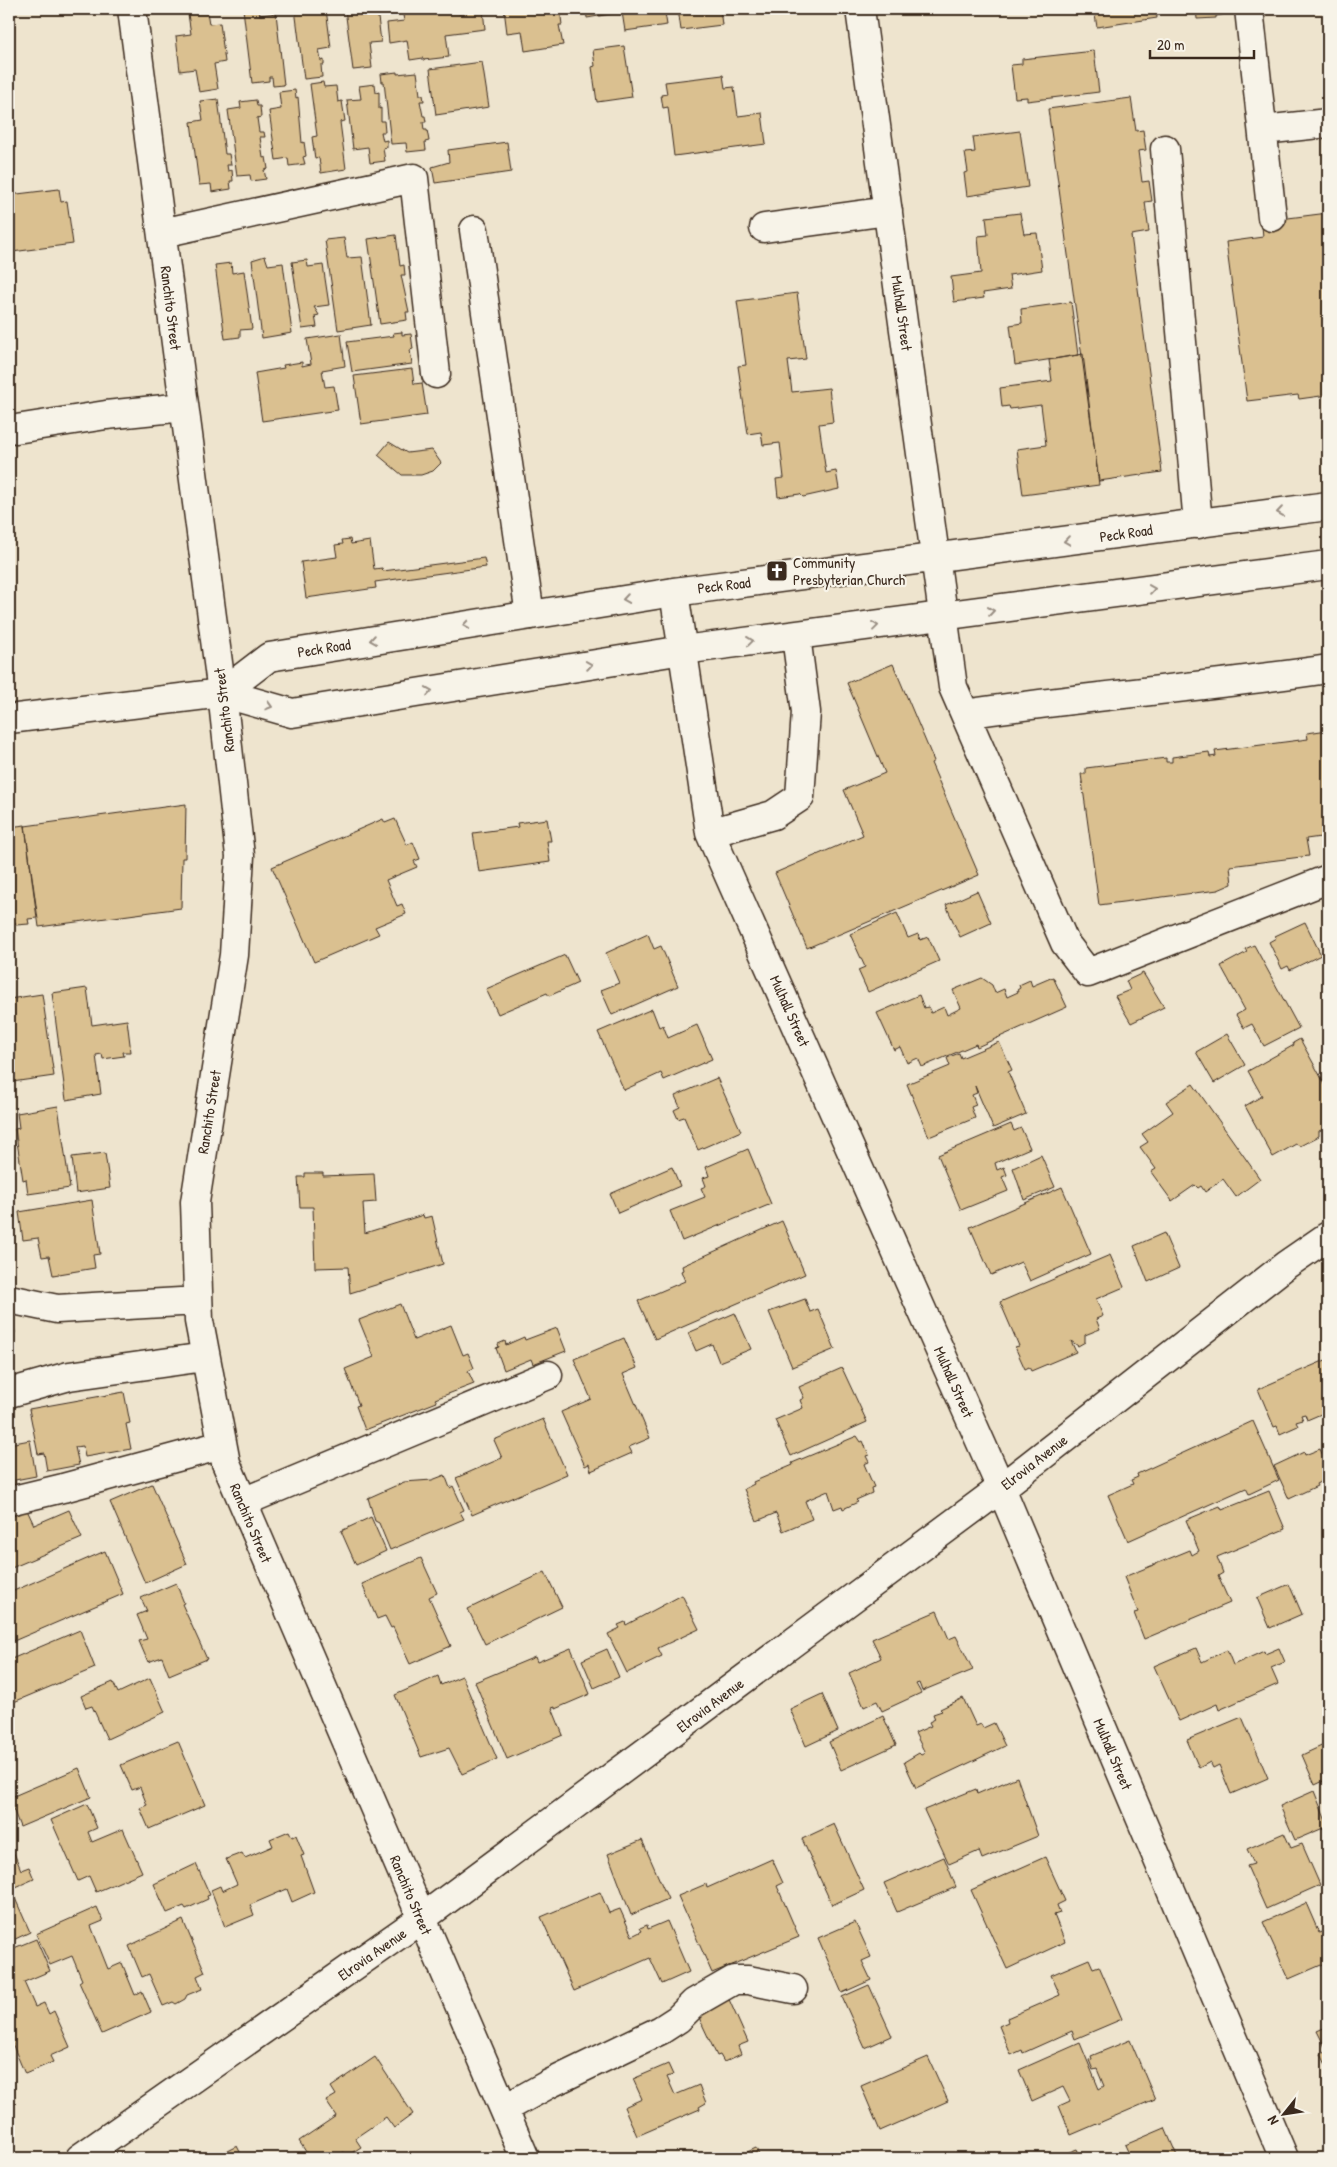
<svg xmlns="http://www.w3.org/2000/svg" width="1337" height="2167" viewBox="0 0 1337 2167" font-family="'Patrick Hand',sans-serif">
	<rect width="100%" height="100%" fill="#eee4ce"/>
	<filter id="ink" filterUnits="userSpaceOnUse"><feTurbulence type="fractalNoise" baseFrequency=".02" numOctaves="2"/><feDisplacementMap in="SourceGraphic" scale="10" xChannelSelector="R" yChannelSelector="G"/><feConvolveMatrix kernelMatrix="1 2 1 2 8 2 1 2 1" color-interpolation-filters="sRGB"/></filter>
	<g filter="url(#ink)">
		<!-- building -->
		<path fill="#dac090" stroke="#3b2a1e" d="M243,9h16l1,6 16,-2 8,72 -11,1 -1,-9h-3v4l-17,2z
			M295,9h31l5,39 -12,2 2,11 3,-1v5h-3l1,12 -18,2z
			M345,9h32l4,33 -12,1 3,25 -19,2z
			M402,9h56l1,5 24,-4 2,19 -39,5 3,23 -26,3v-2l-13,2 -3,-20 -18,3 -2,-20 17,-2z
			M504,9h56l2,16h-3l4,20 -38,6 -3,-20 -15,2z
			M586,9h83v3l-4,1 2,12 -42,6 -3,-19 -35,6z
			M678,9h42l2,16 -41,5z
			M1094,9h62l1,9 -60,9z
			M1196,9h29l1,5 -10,2v2l-19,1z
			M207,11l2,13 11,-1 5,39 -11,2 4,25 -19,3 -4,-23 -15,2 -4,-35 15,-2 -3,-20z
			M624,46l8,51 -35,5 -5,-35 3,-1 -2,-16z
			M1094,51l5,41 -72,9v-4l-12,1 -4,-33 11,-1v-5z
			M482,62l7,45 -53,8 -6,-46z
			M397,72v2l20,-2 3,23h3l1,6h-4l3,15h2l1,6h-3l1,8h3l2,11 -4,1 1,8 -19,2 -1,-9 -15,1 -7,-62h-2l-1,-8z
			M723,75l2,13 9,-1 4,29 24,-3 4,31 -92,12 -6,-49 -5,1 -2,-13 6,-1 -2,-12z
			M323,82l1,5 12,-1 2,16 4,-1 3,20 -5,1 6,47 -25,4 -2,-15 -4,1 -3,-22 5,-1 -7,-52z
			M375,84l1,9 3,-1v17l2,-1v13h3l1,11h-4l2,9 4,-1v7l-4,1 2,13 -15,2 -2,-16 -15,2 -6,-49 14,-1 -2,-13z
			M295,90l1,8 2,-1 4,46 2,-1 2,14 -3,1 2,7 -16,2 -1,-8 -12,2 -7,-49 12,-2 -2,-17z
			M1131,98l5,33 7,-1 3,20 -8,1 4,31 7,-1 3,20 -7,1 4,30 -18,3 31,237 -63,9 -51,-372z
			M218,99l7,55h4l2,11h-4l1,6 4,-1 1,11h-3l1,8 -19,3 -1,-8 -12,1 -8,-63 12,-2 -3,-19z
			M256,100l1,6h3l1,11 -4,1 2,14h5l1,5h-5l3,21 3,-1 2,12 -4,1 2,9 -15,2 -1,-6 -13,1 -9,-66 13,-2 -1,-6z
			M1020,131l8,56 -61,9 -3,-23 4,-1 -3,-19 10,-1 -2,-15z
			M507,142l4,30 -76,11 -3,-16 17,-5 -1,-12z
			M59,189l2,13 6,-1 6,43 -61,8 -3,-57z
			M1020,213l4,21 13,-1 5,37 -33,5 2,14 -28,4 1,5 -30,4 -3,-25 30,-4 -3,-37 10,-1 -2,-18z
			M1328,213v182l-29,4 -1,-4 -51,6 -21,-159 37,-5 -1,-11 18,-2v-5z
			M396,235l4,31 4,-1 1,10h-4l8,37h-3l1,8 -27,4 -12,-85z
			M344,238l3,20 15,-1 9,68 -33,5 -13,-90z
			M265,256l3,9 15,-2 9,70 -30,5 -10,-78z
			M307,260l1,7 15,-2 6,40 -15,2 5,8 -4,1 2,11 -15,2 -10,-67z
			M231,263l1,10 12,-2 8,58 -12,1v7l-15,2 -10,-74z
			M797,293l9,66 -18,2 4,31 37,-4 4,34 -14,2 7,49 10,-2 3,18 -36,8 -3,-3 -22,3 -2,-18 8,-1 -4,-35 -17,2 -2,-13 -13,2 -10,-68 8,-1 -9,-64z
			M1071,302l7,53 -63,10 -5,-40 12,-2 -1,-14z
			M402,332v3l9,-1 2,15 -3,1 2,14 -60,8 -5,-30 47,-6 -1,-3z
			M341,334l4,32 -23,4 3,17 9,-1 4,24 -76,11 -7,-48 29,-5 -1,-3 19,-3v4l9,-2 -4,-25z
			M1083,354l16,131 -76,10 -6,-46 29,-4 -5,-40 -31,4 -1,-3 -7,1 -2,-19 52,-7 -3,-21z
			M412,369l2,15 8,-1 5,32 -66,9 -7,-48z
			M389,442l18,11 25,-3 9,13 -8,8 -12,4h-19l-24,-20z
			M350,539l1,5 19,-3 4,28 8,-1 1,3 101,-13 2,9 -111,15 1,6 -70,10 -5,-36 36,-5 -2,-12 8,-1 -1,-4z
			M893,664l41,97 -3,2 48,112 -172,73 -32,-75 88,-38 -19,-45 41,-17 -38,-90z
			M1328,730v106l-22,3 3,17 -79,10 2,18 -14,6 -119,15 -18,-131h5v-6l80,-10v4h6v-5l37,-5 1,5 6,-1 -1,-5 93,-12 -1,-6z
			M186,804l-1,54h-3l-1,50 -142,19 -14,-101z
			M383,819l2,4 10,-4 12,26 6,-3 7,17 -6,2 3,6 -31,13 11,26 5,-2 4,10 -31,13 4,7 -65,28 -42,-95z
			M547,819l4,22h-4l3,21 -71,10 -6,-39 45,-6 -1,-4z
			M25,825l12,93 -9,1 1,5 -13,1 -1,-3 -6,1v-96z
			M977,891l14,32 -31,14 -14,-32z
			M897,913l11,25 10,-4 2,6 8,-3 11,24 -71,31 -10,-22 7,-3 -15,-33z
			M1305,922l16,33 -31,15 -2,-4 -6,3 -13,-27 7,-4 -1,-2z
			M648,934l6,15 7,-3 17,40 -66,29 -11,-25 18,-7 -13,-30z
			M1254,945l45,83 -35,18 -12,-22 -8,4 -8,-13 9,-5 -24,-44 26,-14 -2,-3z
			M565,955l13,28 -29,13 -2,-3 -49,21 -12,-25z
			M1143,973l21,34 -33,16 -16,-27 15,-6 -4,-9z
			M1053,977l14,30 -90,40 -1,-3 -54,23 -4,-9 -11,5 -7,-16 -6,3 -17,-37 42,-18 5,13 4,-1 3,6 13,-6 3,8 14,-7 -8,-18 29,-12 10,7 3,8 9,-4 3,8 11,-5 -1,-2 3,-2 -1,-3 11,-5 2,6z
			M87,988l5,37 35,-5 4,32h-8l1,4 -21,3 -1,-5 -6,1 5,39 -35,6 -14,-107z
			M42,994l12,82 -42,6 -1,-13h-2v-70z
			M652,1009l7,18 4,-2 5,13 29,-13 15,34 -48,21 -3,-7 -37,17 -26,-58z
			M1328,1027v20l-6,-18z
			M1227,1034l18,31 -31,18 -18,-31z
			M1300,1039l28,51v37l-9,4v5l-19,10 -4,-2 -23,13 -28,-51 17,-10 -14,-25 46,-26 -1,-2z
			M999,1042l13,28 -4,2 18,42 -33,14 -18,-42 2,7 -5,2 4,10 -5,2 4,11 -46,19 -22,-53 43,-18 -3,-8 12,-5 2,5z
			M717,1078l24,53 -43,19 -14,-33 -6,2 -4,-9 6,-3 -5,-11z
			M1193,1084l67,95 -24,18 -13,-18 -18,13 -4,-6 -3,2 -3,-3 -23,16 -21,-29 5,-3 -16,-22 8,-5 -6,-8 31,-22 -7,-10z
			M58,1106l12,82 -42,6 -2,-15 -3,1 -8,-51 4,-1 -2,-15z
			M1011,1124l3,7 7,-3 9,20 -35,15 2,7 7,-3 3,8 -5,2 6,14 -47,19 -23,-55z
			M748,1149l23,55 -89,37 -12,-30 35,-14 -4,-9 5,-2 -3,-8 6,-2 -3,-9z
			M105,1153l5,35 -34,5 -4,-36z
			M1041,1155l14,32 -31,13 -11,-32z
			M672,1167l8,19 -62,27 -8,-19z
			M305,1173h18v3l51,-2 2,28 -13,1 2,30 58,-18 1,3 8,-2 11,48 -93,29 -2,-26 -33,1 -2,-61h-13l-2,-30h7z
			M1062,1187l29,67 -61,27 -9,-19 -30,13 -21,-48z
			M92,1200l8,54 -7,1 2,13 -42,7 -4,-19 -7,1 -4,-19 -15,2 -4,-28z
			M782,1221l23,53 -150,65 -17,-38 47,-20 -4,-10 2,-1 -1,-4z
			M1164,1233l15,35 -31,14 -14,-36z
			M1110,1255l14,32 -28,12 7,17 -7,3 4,10 -15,6v7l-7,4 -7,-5 5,11 -45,19 -2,-4 -4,2 -10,-22 4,-1 -19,-44z
			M805,1299l5,13 8,-3 17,40 -43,18 -23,-55z
			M400,1304l14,36 37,-15 12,30 5,-2 6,15 -6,3 6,13 -39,15 2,3 -72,28 -9,-24 3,-1 -14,-36 29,-12 -15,-37z
			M735,1313l16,36 -32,13 -7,-18 -16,7 -8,-18z
			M13,1319l2,14 -6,1v-14z
			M557,1328l9,23 -33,13 -2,-5 -27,11 -8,-22 3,-1 -1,-3 7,-3 1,4 18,-8 1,3z
			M624,1338l13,30 -14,6 27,64 -21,9 3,6 -41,18 -2,-7 -4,2 -24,-54 30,-13 -17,-40z
			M1328,1359v52l-21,9 -2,-6 -4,1 2,5 -7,2 2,4 -18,8 -3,-8 -3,1 -16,-38z
			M842,1368l25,54 -76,34 -16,-36 28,-12 -3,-8 4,-2 -5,-11z
			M124,1392l6,31 -4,1 5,25 -46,8 -2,-11 -8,1 4,18 -32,6 -3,-18 -6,1 -9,-45z
			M543,1419l24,55 -95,41 -16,-37 46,-20 -8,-18z
			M1253,1421l26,59 -30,14 -3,-6 -118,53 -20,-46 25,-11 -2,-4 7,-3 -1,-3z
			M857,1436l4,6 2,-1 6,14 -3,1 3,6 -5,2 10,23 -3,1 1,5 -16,7 2,2 -15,7 -1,-3 -8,3 -6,-18 -23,10 7,18 -29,12 -7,-18 -19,8 -13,-32 10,-5 -1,-2 40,-17 -1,-2z
			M30,1440l6,36 -21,4 1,8 -7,2v-46z
			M1320,1449l8,18v11l-12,6 1,2 -28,13 -15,-33 30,-14 1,3z
			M445,1475l5,13 3,-2 11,24 -4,2 4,7 -74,31 -11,-27 -4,-2 -7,-23 36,-16 28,-2z
			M152,1484l35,80 -42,19 -35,-81z
			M1269,1491l16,38 -68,28 6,16 -5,3 12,27 -86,36 -10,-26 4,-1 -14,-35 66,-27 2,5 7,-4 -13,-31 34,-14 2,4z
			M27,1510l7,15 35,-15 13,28 -73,31v-51z
			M371,1517l15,34 -30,14 -15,-34z
			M105,1551l18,43 -114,49v-50z
			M421,1558l16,35 -8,4 22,49 -41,18 -17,-37 -2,1 -6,-12 -8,3 -15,-35z
			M545,1572l17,35 -77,37 -17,-35z
			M176,1583l8,20 -2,1 25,55 -38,16 -7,-18 -14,5 -9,-21 8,-2 -10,-24 10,-4 -6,-13z
			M1289,1584l13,30 -32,14 -13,-30z
			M682,1595l17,34 -41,19 4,8 -35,17 -19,-39 12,-6 -2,-3 7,-3 1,3z
			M937,1611l12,28 7,-3 17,34 -51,21 -3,-8 -3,1 5,9 -39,18 -5,-10 -13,6 -15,-34 32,-15 -9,-19z
			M80,1630l15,38 -86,36v-44z
			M571,1648l19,46 -35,15v-2l-3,1 11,27 -56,24 -32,-77 60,-25 2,5z
			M1196,1648l6,14 25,-12 6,15 31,-14 1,3 14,-6 6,14 -14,6 7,16 -59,26 -2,-6 -38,17 -25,-55z
			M607,1649l12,28 -25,11 -12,-28z
			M438,1676l3,9 21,-9 35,83 -35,15 -13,-26 -28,9 -26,-62z
			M150,1678l15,34 -58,27 -15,-33 -6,2 -5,-12 32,-14 5,11z
			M822,1694l16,37 -32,15 -16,-37z
			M963,1698l13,28 5,-2 2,4 11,-5 11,23 -89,42 -12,-26 15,-9 2,2 4,-2 -10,-20 16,-7 -2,-4 6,-3 -2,-5 9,-3 -2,-2z
			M883,1716l13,29 -55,25 -12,-28z
			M1242,1717l26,61 -37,16 -12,-29 -6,3 -3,-6 -11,6 -12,-28z
			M178,1741l27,64 -56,24 -9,-21 7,-3 -7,-18 -8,3 -11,-25z
			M1328,1743v36l-13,6 -13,-30z
			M79,1768l12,29 -71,30 -11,-29z
			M1017,1777l21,59 -56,23 -3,-8 -30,13 -25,-54 52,-21 1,5z
			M1314,1791l14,35 -33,14 -15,-34z
			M87,1804l10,24 -9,4 4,10 31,-13 19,43 -46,20 -7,-16 -11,5 -27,-61z
			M834,1824l30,66 -32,15 -30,-66z
			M289,1831l3,6 4,-2 8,20 -3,1 13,36 -22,10 -5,-13 -37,16 4,10 -29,12 -14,-37 9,-4 2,5 15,-7 -11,-25 16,-6 3,5 28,-12 -3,-7z
			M1284,1833l7,15 11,-4 18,41 -54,24 -19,-43 7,-2 -7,-15z
			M642,1840l26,59 -37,16 -23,-61z
			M9,1841l12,29 8,-3 5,12 -25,11z
			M944,1857l12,30 -59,25 -13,-29z
			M1045,1857l20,44 -8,4 3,8 -6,2 11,27 -58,27 -36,-79z
			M772,1859l11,24 -6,3 22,51 -87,36 -34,-77 28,-12 1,4z
			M196,1864l14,31 -3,1 1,3 -22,10 -2,-3 -17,7 -13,-29z
			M600,1892l9,21 11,-4 12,27 10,-5 -2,-3 7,-3 1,4 19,-8 22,51 -27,12 -12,-26 -76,33 -33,-74z
			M14,1896l16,36 -21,10v-44z
			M1306,1903l13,30 5,-2 4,9 -5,2 5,12v8l-39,17 -26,-57z
			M97,1907l6,14 -12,5 17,43 14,-6 13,32 7,-4 9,21 -49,22 -23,-52 3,-2 -10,-24 -22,9 -14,-31z
			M183,1920l22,52 -8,4 5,13 -15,6 -2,4 -9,5 -3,-2 -10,4 -14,-32 -7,3 -13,-31z
			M855,1922l16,35 -9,4 9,19 -29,13 -24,-55z
			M36,1939l14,32 -26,11 11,25 9,-4 5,11 5,-3 16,36 -20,9 3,6 -28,12 -16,-38v-86z
			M1089,1959l4,9 6,-2 23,53 -47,20 -3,-8 -49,22 -1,-3 -11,5 -12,-29 9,-4 -1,-4 53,-23 -9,-20z
			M869,1985l23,51 -27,12 -23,-51z
			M727,1995l21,47 -10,4 3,8 -17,8 -4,-7 -3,1 -22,-47z
			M1328,2026v43l-7,-15 6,-3 -10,-20z
			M1130,2040l25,59 -84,36 -12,-29 11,-5 -7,-14 -31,14 -13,-31 61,-27 19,46 5,-3 -7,-17 -4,1 -4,-10 3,-1 -1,-3z
			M375,2057l38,57 -19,14 -8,-11 -31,21 6,9 -14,9 -3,-4 -10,6h-24l-11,-17 37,-25 -10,-15 10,-6 -5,-8z
			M928,2057l20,44 -68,30 -19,-45z
			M668,2064l5,11 -6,2 8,18 24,-10 7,18 -7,4 1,2 -63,27 -13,-29 18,-8 -9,-20z
			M1165,2128l13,30h-47l-6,-13z
			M237,2146l6,12h-21l-1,-4z
			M756,2148l4,10h-15l-2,-4z
			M1077,2149l4,9h-27z"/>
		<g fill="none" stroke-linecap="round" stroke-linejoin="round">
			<!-- minor casing -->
			<g stroke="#3b2a1e" stroke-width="31">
				<path id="minor" d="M132,9l90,684 18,163 -6,99 -39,247 4,119 27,142 299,695
					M860,9l93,678 112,256 23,30 240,-94
					M1249,9l23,208
					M1263,130l65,-7
					M1165,149l33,375
					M764,228l124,-17
					M474,230l56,385
					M162,233l252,-55 22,196
					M16,429l90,-14 78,-8
					M674,592l36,241 291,655 283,670
					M965,714c121,-18 243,-27 363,-45
					M710,833l63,-18 27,-18 6,-85 -10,-76
					M9,1299l48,10 141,-8
					M9,1393l60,-17 136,-19
					M9,1501l54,-13 159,-43
					M243,1502l305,-127
					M504,2109l45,-25 112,-54 17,-11 16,-16 40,-23h14l45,9
					M80,2158l341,-239 580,-431 285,-223 42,-29"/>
			</g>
			<!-- major casing -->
			<g stroke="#3b2a1e" stroke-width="31">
				<path id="major" d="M222,693l47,-36 405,-65 654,-86
					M9,719l213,-26 70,20 391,-63 645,-85"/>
			</g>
			<!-- minor -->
			<use href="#minor" stroke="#f7f3e8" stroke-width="28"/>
			<!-- major -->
			<use href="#major" stroke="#f7f3e8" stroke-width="28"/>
		</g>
		<!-- one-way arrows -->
		<defs><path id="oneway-chevron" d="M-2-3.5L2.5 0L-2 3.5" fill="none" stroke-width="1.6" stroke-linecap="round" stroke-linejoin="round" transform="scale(1.25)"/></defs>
		<g stroke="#998e83">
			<use href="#oneway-chevron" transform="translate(1280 512) rotate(172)"/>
			<use href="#oneway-chevron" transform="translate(1067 541) rotate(172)"/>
			<use href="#oneway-chevron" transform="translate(1152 589) rotate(-8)"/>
			<use href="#oneway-chevron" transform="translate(626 599) rotate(171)"/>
			<use href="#oneway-chevron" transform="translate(991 611) rotate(-8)"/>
			<use href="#oneway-chevron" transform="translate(466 625) rotate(171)"/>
			<use href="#oneway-chevron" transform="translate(875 626) rotate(-7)"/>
			<use href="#oneway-chevron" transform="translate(373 640) rotate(171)"/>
			<use href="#oneway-chevron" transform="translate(750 641) rotate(-7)"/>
			<use href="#oneway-chevron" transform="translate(589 665) rotate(-9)"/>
			<use href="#oneway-chevron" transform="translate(429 691) rotate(-9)"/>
			<use href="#oneway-chevron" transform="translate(269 706) rotate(16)"/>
		</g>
	</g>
	<!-- icons -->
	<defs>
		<g id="church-square" transform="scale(1.125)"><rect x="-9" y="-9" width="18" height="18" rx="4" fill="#3b2a1e" stroke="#f7f3e8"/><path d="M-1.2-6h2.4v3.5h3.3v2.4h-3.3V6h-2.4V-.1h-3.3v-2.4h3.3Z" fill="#fff"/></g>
	</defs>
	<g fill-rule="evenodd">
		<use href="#church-square" x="777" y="571"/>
	</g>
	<g text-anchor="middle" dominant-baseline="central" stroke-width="4.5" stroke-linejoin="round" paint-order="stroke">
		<!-- street labels -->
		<g font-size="15" fill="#3b2a1e" stroke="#f7f3e8">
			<text transform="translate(171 308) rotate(83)">Ranchito Street</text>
			<text transform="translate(902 313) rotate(82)">Mulhall Street</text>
			<text transform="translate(1126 533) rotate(-8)">Peck Road</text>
			<text transform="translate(724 585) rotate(-7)">Peck Road</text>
			<text transform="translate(324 648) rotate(-9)">Peck Road</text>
			<text transform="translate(224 710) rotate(-97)">Ranchito Street</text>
			<text transform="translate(790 1011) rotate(66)">Mulhall Street</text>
			<text transform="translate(209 1112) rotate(-81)">Ranchito Street</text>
			<text transform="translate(954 1382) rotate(66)">Mulhall Street</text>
			<text transform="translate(1034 1462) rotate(-38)">Elrovia Avenue</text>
			<text transform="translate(251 1523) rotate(67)">Ranchito Street</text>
			<text transform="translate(710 1705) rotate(-37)">Elrovia Avenue</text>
			<text transform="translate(1113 1754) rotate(67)">Mulhall Street</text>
			<text transform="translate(411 1895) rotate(67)">Ranchito Street</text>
			<text transform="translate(372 1954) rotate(-35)">Elrovia Avenue</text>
		</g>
		<!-- poi labels -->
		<g font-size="15" fill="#3b2a1e" stroke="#f7f3e8" text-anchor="start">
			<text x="793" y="562">Community<tspan x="793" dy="17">Presbyterian Church</tspan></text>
		</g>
	</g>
	<!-- margin -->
	<rect width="1337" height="2167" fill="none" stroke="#f7f3e8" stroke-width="30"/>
	<rect x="15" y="15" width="1307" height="2137" fill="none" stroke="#3b2a1e" stroke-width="2" filter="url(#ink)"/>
	<!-- north arrow -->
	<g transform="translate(1284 2114) rotate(240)" stroke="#f7f3e8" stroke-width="4" paint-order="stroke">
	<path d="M0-4L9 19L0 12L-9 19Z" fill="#3b2a1e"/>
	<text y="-8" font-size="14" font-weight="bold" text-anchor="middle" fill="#3b2a1e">N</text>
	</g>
	<!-- scale -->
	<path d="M1150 50v8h104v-8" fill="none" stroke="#3b2a1e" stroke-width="2.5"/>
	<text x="1157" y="50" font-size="15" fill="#3b2a1e" stroke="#f7f3e8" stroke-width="4" paint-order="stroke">20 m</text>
</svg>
